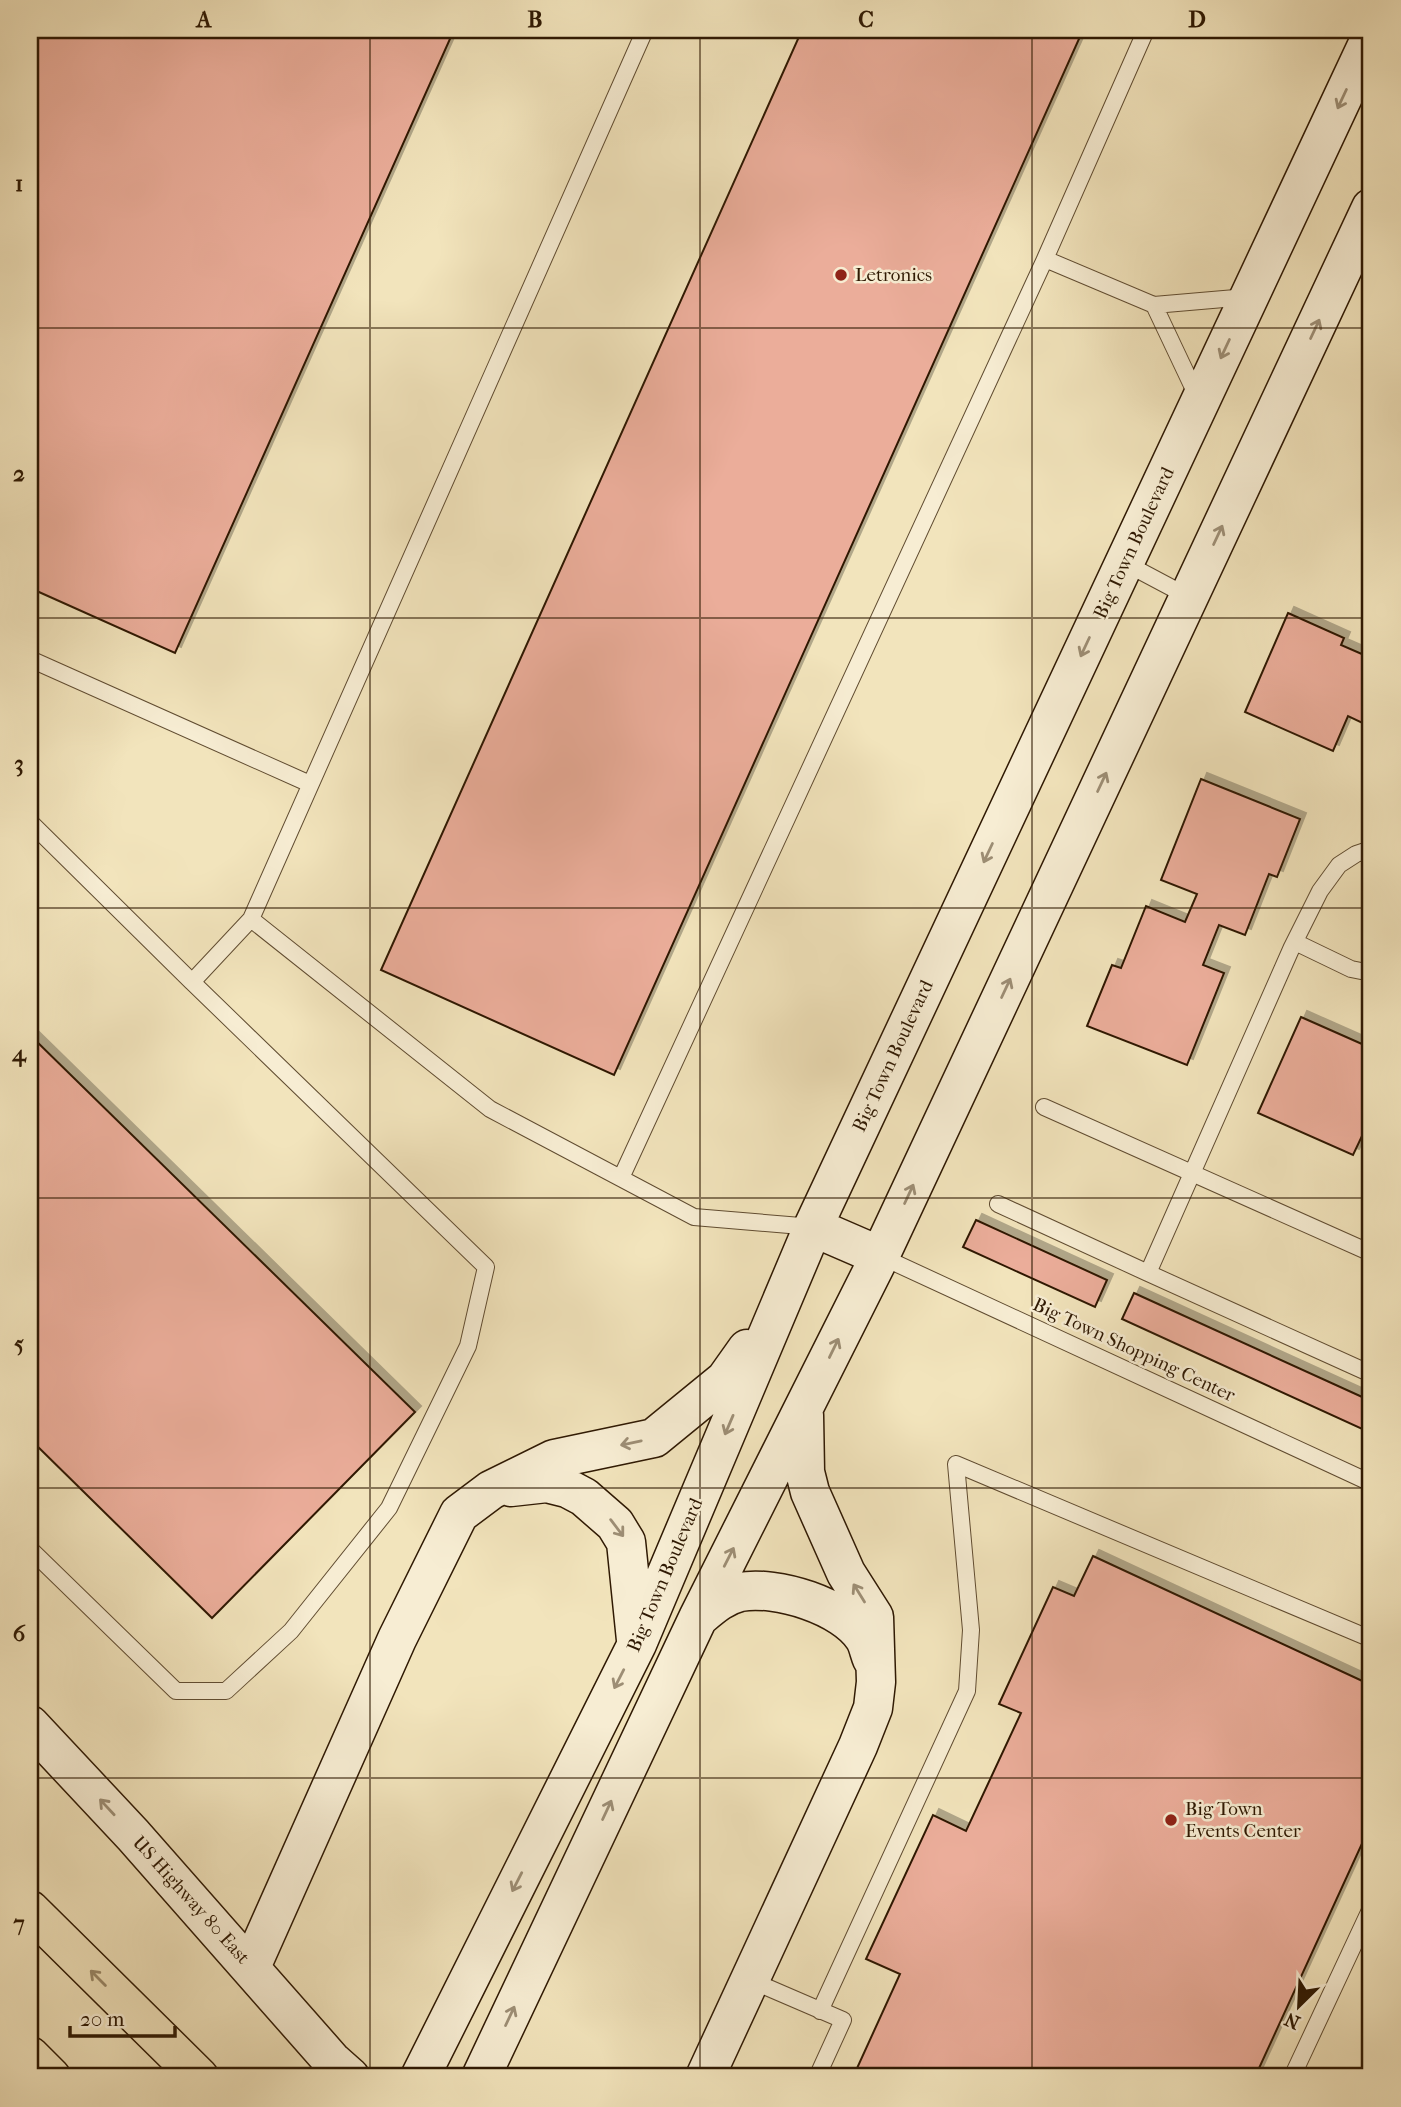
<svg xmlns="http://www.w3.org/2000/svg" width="1401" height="2107" viewBox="0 0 1401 2107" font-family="'IM FELL French Canon',serif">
	<defs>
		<filter id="shadow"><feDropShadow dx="6" dy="-6" stdDeviation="0" flood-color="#0004"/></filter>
	</defs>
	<rect width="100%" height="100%" fill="#f2e4bc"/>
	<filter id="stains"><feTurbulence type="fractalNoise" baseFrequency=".00286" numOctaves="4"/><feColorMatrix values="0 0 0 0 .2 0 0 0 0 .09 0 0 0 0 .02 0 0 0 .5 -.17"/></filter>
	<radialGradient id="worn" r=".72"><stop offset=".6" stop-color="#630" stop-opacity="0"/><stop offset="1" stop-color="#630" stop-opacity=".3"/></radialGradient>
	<!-- building -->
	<path fill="#ebad9a" stroke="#2f1903" stroke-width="2" filter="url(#shadow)" d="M30,30h424l-279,623 -145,-65z
		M802,30h281l-469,1045 -233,-105z
		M1288,613l56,25 -3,7 30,13v69l-23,-11 -15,35 -88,-39z
		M1201,779l99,40 -23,58 -8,-3 -24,61 -26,-10 -16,40 21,8 -37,92 -100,-39 25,-61 9,3 25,-62 39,16 12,-28 -36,-14z
		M1301,1017l70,31v69l-18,38 -95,-42z
		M30,1035l385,377 -203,206 -182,-179z
		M976,1220l131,60 -12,27 -132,-60z
		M1134,1293l237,108v32l-249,-114z
		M1093,1556l278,129v139l-116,253h-402l47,-103 -34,-15 67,-144 33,16 55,-118 -22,-9 54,-117 21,9z"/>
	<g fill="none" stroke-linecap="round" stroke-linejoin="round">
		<!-- lane casing -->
		<g stroke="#604c31" stroke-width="18">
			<path id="lane" d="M645,30l-394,889 239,190 204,108 119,10
				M1045,259l101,-229
				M1197,396l-43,-91 93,-8
				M1125,563l64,34
				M30,659l280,125
				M30,822l162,160 59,-63
				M1371,849l-15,5 -17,11 -19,26 -28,56 -144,326 223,101
				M1295,942l56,27 20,4
				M1044,1107l327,146
				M621,1178l424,-919 109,46
				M998,1204l150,69
				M880,1256l491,227
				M30,1549l146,142h50l65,-60 98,-123 79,-162 18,-79 -294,-285
				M750,1980l93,40 -26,57
				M820,2011l147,-320 4,-61 -15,-166 415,175
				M1292,2077l79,-169"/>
		</g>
		<!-- secondary casing -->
		<g stroke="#2f1903" stroke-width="41">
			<path id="secondary" d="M813,1227l67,29
				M511,1487l36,-4 20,5 17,9 31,27 11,18 10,98
				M698,1618c13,-11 25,-22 42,-26 36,-7 104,14 124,46 4,6 5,14 8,21
				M30,1725l103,110 199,226 18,16
				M251,1967l146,-328 62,-125 32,-24 63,-31 100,-21 71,-58 22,-31
				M420,2077l217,-433 176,-417 558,-1190
				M481,2077l217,-459 182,-362 491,-1048
				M705,2077l153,-331 15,-38 3,-26 -2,-65 -28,-44 -36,-81 -5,-20 -1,-57"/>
		</g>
		<!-- highway casing -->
		<g stroke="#2f1903" stroke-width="41">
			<path id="highway" d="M30,1910l169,167
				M30,2056l21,21"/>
		</g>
		<!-- lane -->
		<use href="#lane" stroke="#f7edd3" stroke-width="16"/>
		<!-- secondary -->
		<use href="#secondary" stroke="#f7edd3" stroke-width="38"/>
		<!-- highway -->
		<use href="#highway" stroke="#f2e4bc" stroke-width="38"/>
	</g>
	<!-- one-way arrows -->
	<defs><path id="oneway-shaft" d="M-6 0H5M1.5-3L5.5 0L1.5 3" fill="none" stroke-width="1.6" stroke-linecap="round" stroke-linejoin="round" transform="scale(1.75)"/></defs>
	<g stroke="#9d8e75">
		<use href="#oneway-shaft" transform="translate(1342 99) rotate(115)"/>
		<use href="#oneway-shaft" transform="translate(1315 329) rotate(-65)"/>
		<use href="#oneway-shaft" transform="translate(1225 349) rotate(115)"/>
		<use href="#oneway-shaft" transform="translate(1218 535) rotate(-65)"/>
		<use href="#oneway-shaft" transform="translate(1085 647) rotate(115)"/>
		<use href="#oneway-shaft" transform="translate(1102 782) rotate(-65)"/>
		<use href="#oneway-shaft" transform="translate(988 853) rotate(115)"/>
		<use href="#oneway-shaft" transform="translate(1006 988) rotate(-65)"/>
		<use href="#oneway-shaft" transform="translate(909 1194) rotate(-65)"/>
		<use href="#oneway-shaft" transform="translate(834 1348) rotate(-64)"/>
		<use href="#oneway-shaft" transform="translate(729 1425) rotate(113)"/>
		<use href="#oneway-shaft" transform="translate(631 1443) rotate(168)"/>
		<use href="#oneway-shaft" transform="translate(617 1528) rotate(53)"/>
		<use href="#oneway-shaft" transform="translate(729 1557) rotate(-63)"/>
		<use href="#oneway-shaft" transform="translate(859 1593) rotate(-122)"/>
		<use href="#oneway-shaft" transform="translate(619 1679) rotate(117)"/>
		<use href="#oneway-shaft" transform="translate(107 1807) rotate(-133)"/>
		<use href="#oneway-shaft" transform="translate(607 1810) rotate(-65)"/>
		<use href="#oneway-shaft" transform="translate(517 1882) rotate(117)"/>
		<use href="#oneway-shaft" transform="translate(510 2016) rotate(-65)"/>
	</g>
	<use stroke="#9a8969" href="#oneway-shaft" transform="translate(98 1978) rotate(-135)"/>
	<!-- grid -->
	<path fill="none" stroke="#2f1903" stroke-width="2" stroke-opacity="0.55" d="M370,30v2047M700,30v2047M1032,30v2047M30,328h1341M30,618h1341M30,908h1341M30,1198h1341M30,1488h1341M30,1778h1341"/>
	<!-- markers -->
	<g fill="#8f2418" stroke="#f7edd3" stroke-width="2.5">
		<circle cx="841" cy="275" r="7"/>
		<circle cx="1171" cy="1820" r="7"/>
	</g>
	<g text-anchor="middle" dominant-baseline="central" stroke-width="5" stroke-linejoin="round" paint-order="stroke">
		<!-- poi labels -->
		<g font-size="19" fill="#2f1903" stroke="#f7edd3" text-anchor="start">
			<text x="855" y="275">Letronics</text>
			<text x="1185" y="1809">Big Town<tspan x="1185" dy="22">Events Center</tspan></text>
		</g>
		<!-- street labels -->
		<g font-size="19" fill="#2f1903" stroke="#f7edd3">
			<text transform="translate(1134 543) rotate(-65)">Big Town Boulevard</text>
			<text transform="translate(893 1056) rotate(-65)">Big Town Boulevard</text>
			<text transform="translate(1134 1350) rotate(25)">Big Town Shopping Center</text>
			<text transform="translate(665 1575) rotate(-67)">Big Town Boulevard</text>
			<text transform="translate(191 1900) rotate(48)">US Highway 80 East</text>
		</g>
	</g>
	<!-- margin -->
	<rect width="1401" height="2107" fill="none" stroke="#f2e4bc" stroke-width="77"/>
	<!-- north arrow -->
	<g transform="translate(1299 2006) rotate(204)" stroke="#f7edd3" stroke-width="5" paint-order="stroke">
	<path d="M0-5L12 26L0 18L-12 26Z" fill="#2f1903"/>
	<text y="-10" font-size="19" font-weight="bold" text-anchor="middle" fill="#2f1903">N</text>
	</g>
	<!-- scale -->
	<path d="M70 2026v10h105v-10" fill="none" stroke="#2f1903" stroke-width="3.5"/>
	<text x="80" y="2026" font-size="21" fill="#2f1903" stroke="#f7edd3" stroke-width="5" paint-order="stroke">20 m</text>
	<rect x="38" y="38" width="1324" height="2030" fill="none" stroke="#2f1903" stroke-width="2.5"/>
	<g font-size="23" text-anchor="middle" font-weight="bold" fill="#2f1903">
		<text x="204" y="27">A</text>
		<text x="535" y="27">B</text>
		<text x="866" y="27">C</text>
		<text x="1197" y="27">D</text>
		<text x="19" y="191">1</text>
		<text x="19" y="481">2</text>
		<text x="19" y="771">3</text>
		<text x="19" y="1061">4</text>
		<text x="19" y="1351">5</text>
		<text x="19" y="1641">6</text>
		<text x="19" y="1931">7</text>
	</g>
	<rect width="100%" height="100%" filter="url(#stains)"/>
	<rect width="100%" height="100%" fill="url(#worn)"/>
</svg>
